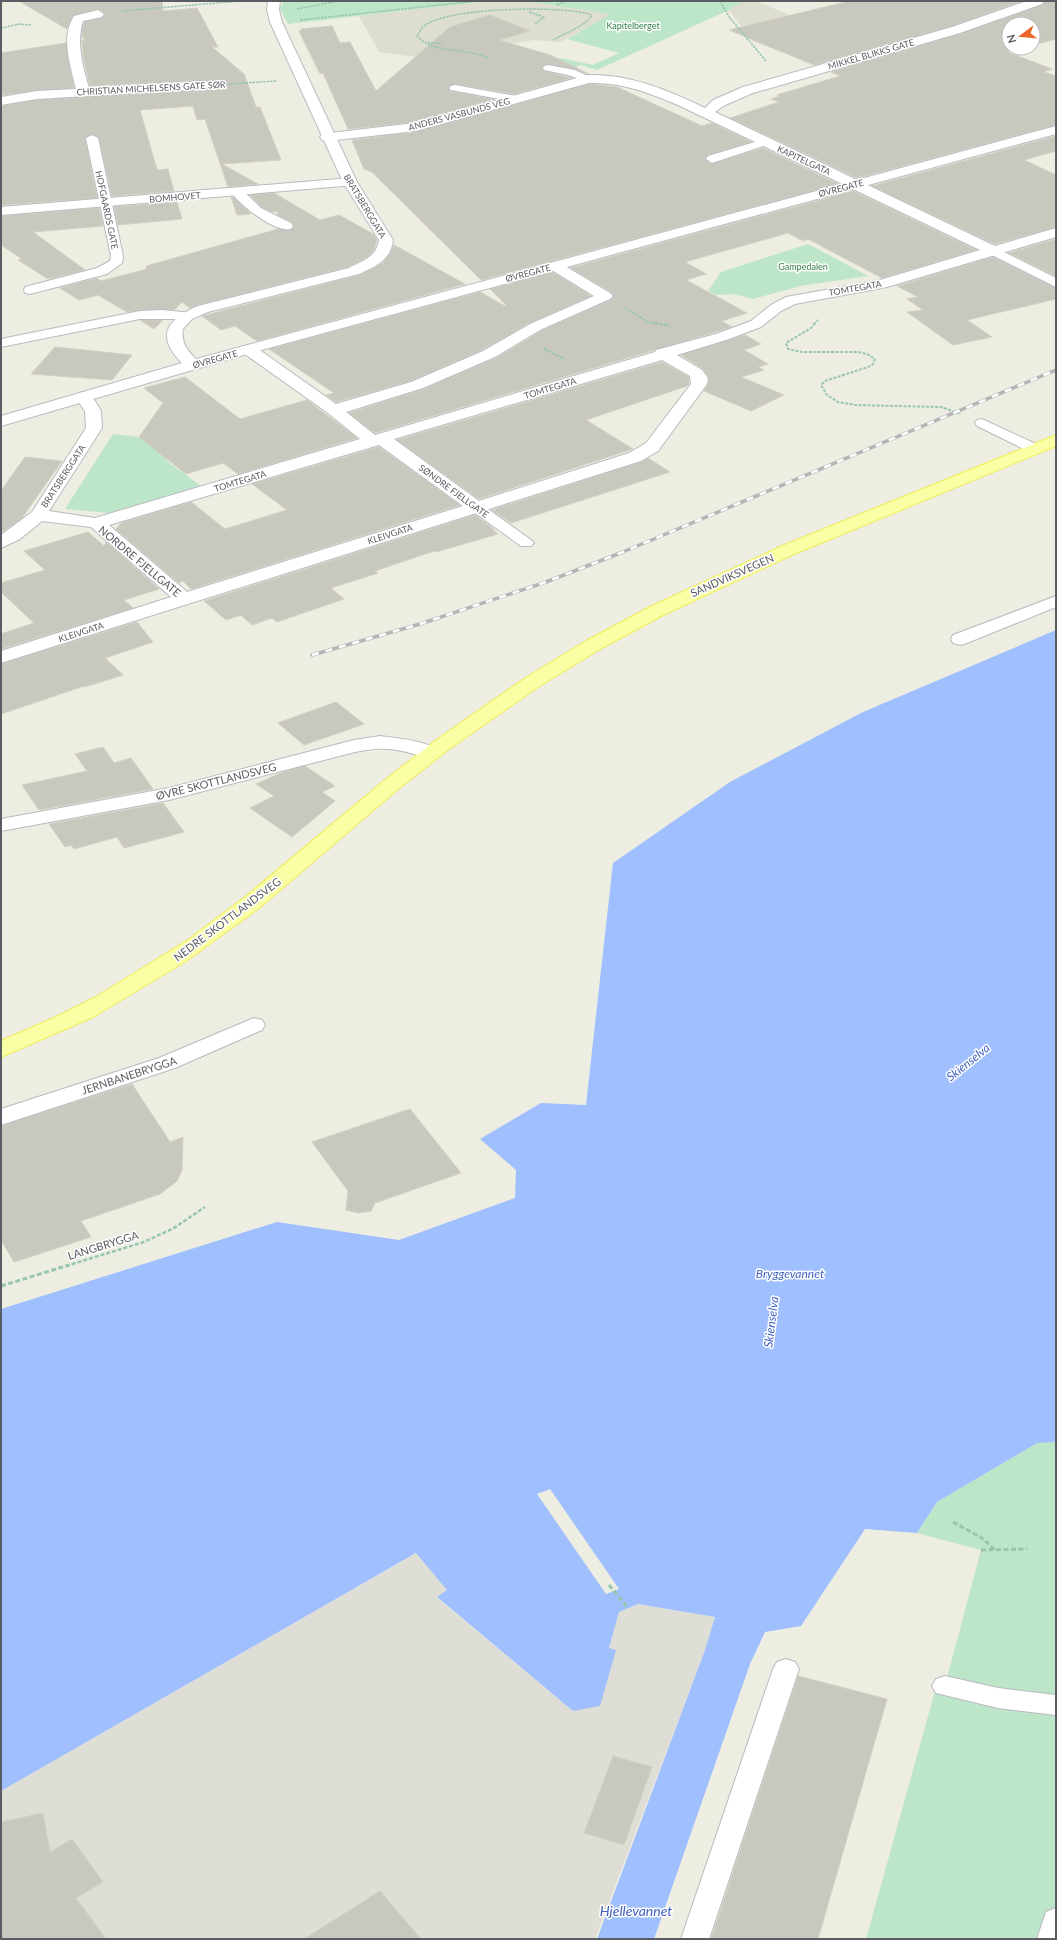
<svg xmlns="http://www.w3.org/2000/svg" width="1057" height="1940" viewBox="0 0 1057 1940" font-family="Lato,sans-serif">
	<rect width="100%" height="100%" fill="#edede2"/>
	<!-- industrial -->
	<path fill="#deded6" d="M417,1553l31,37 -11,8 136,113 42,-61 -6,-2 10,-36 19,-8 77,13 -10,33 -110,289h-594v-148z"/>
	<!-- education -->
	<path fill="#ddddd0" d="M489,1h36l87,13 -52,28 -26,-2 -31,5 -29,20 -95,-13 -20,-36z
		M743,1h14l50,22 -7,36 -48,-18 -23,-31z"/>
	<!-- green -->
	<path fill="#bde5c7" d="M284,1h205l-201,23 -8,-16z
		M525,1h218l-14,9 -132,60 -16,-5 -8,3 -18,-9 6,-1 32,7 26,-12 -52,-14 44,-25z
		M808,244l60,32 -68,10 -47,13 -20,-5 -17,1 -8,-4 13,-19z
		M113,434l52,6 2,21 34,25 -92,27 -44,-4z
		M1056,1442v497h-190l69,-248 8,2 38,-143 -64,-17 20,-31 100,-59z"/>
	<!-- water -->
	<path fill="#a0bfff" d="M1056,630v812l-19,1 -100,59 -20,31 -52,-4 -64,97 -36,6 -15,32 -96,275h-57l108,-289 10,-33 -77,-13 -19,8 -10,36 7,2 -16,56 -27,5 -136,-114 10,-7 -31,-37 -415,238v-482l276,-87 122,18 116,-42 1,-28 -36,-31 61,-36 45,2 27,-242 117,-81 133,-70z"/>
	<!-- pier -->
	<path fill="#edede2" d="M550,1489l69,100 -13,5 -69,-100z"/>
	<!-- building -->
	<path fill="#c8c8be" stroke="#d2d0c0" d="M19,1h143l1,10 34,-3 21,39h-6l32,27 12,33h4l21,53 -59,4 36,20 -30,3 -23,-68 -8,1 -4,-14 -53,4 17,60 11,-1 6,22 -62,5 -13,-58 -8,-4 -6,4 12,60 -96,7v-99l36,-6 168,-10 7,-5 -7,-5 -115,6 -7,-31 -1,-15h4l-4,-3v-7l2,-8 18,-4 3,-5 -7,-4 -24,6 -7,14z
		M850,1h172l-70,25 -138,39 -85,-35z
		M1045,1h11v38l-23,6v-21h-24v24h12l-14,4 45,17 -8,3 12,4v49l-199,53 -127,-60 49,-16 -8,-3 9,-3 -3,-1 63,-19 -9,-4 129,-38 82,-29z
		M490,15l40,16 -31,9 51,15 39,19 -14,-5 -27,-5 -4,1 -2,4 2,2 28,7 -58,16 -59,-10 -7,3 2,4 44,8 -79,23 -67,7 -25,-56 -3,1 -21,-43 2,-1v-1l31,-3 8,17 10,-1 26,49 74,-64z
		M66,43l8,45 -37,2 -36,5v-42z
		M589,84l28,3 85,39 10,-3 39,19 -43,13 -3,4 6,5 52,-16 75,36 -357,96 -109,-108 -8,-3 -12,-29 64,-8z
		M1056,136v15l-32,9 32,15v52l-61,17 -123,-58z
		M853,191l123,59 -94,28 -74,-39 -5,2 -15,-8 -103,29 21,12 -20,6 61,33 -25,8 10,6 -357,106 -26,-20 75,-24 72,-31 45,-27 70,-31 3,-3 -3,-5 -41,-24z
		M274,193l46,27 19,-5 34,19 4,6 -3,10 -7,7 -19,10 -150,38 -8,3 -8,-6 -8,8h-34l-13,2 -29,-17 -19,5 -19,-12 37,-10 4,3 46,-12 -1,-3 132,-37 13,1 3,-3 -2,-5 -14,-7 -1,-4 -5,1 -10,-5 -12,-12z
		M231,197h2l18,17 -14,1z
		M177,202l5,17 -64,6 -4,-18z
		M99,208l4,18 -70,6 52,38 -37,9 -30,-19 4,-1 -21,-14v-29z
		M1056,239v37l-47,-23z
		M394,245l71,39 -208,57 -22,-15 -14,4 -19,-14 158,-41 23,-12 7,-10z
		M993,257l63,31v11l-89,21 25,17 -39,8 -46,-33 16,-2 -16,-11 11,-2 -21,-11z
		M553,272l38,24 -62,27 -47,27 -72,31 -74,21 -10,-7 8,-2 -65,-44 211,-57 25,14 1,-1 -16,-16z
		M140,320h23l-9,9z
		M745,335l16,9 -17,6 24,14 -10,3 6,3 -23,7 43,18 -33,16 -47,-20 4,-7 1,-7 -6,-8 -22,-14z
		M55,347l77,8 -20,25 -81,-6z
		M662,362l27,15v7l-2,2 -101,34 47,29 -154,50 -82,-59z
		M185,377l55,42 67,-19 50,38 -119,36 -15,-11 -37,11 -47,-37 24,-34 -19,-15z
		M379,447l81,58 -269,84 -8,-8 -4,2 -63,-54 5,-6 70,-21 34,27 62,-19 -35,-26z
		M25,457l37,4 -40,57 -21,15v-42z
		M648,458l22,14 -159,51 -19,-13 149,-48z
		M475,515l19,14h-2l6,5 -62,18 -2,-1 -59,20 3,2 -47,15 13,11 -67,23 -5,-4 -20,7 -11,-10 -15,5 -22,-19z
		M88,532l16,14 2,-4 53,47 -35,11 9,8 -132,41v-15l33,-11 -33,-31v-9l44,-13 -21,-19z
		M137,622l16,20 -48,16 18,17 -38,12 -1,-1 -83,28v-50z
		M336,702l28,22 -60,21 -26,-22z
		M103,747l11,16 17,-5 22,31 -114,21 -17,-25 65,-14 -12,-17z
		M305,766l30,20 -13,6 13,9 -43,36 -42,-29 24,-12 -18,-12 27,-12z
		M163,803l21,29 -60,16 -7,-11 -43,12 -3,-4 -6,2 -16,-23z
		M132,1084l38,58 13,-5 -1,33 -5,11 -17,13 -79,27 10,16 -77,25 -13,-22v-114z
		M410,1109l51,64 -86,30 -4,8 -12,2 -13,-3 2,-19 -36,-49z
		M798,1676l89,23 -69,240h-107z
		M613,1756l39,11 -28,78 -40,-12z
		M43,1813l7,39 22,-13 31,43 -27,16 30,41h-105v-117z
		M380,1891l41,48h-117z"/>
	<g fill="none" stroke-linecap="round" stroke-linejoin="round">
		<!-- lane casing -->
		<g stroke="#b9bac1" stroke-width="2">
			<path id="lane" d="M548,65l27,5 19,9 -6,3 -20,-7 -24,-5 -1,-2 1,-2z
				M455,85l61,11 6,3 -6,3 -65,-12 -2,-2 2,-2z
				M92,135l6,3 25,118 -1,7 -15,11 -77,20 -5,-1 -1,-3 1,-3 72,-19 13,-7 1,-5 -25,-118z
				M765,139l4,1 2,2 -2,2 -57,19 -6,-4 2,-3z
				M237,188l4,1 20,19 30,15 2,3 -2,3c-16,4 -51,-24 -60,-37z
				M994,247l62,31v9l-66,-33 -2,-3 2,-3z
				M162,310l30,3 2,3 -2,3h-52l-139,28v-8l139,-28z
				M982,419l58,27 2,3 -2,3h-10l-53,-26 -2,-3 2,-3z
				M476,503l5,1 50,36 3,3 -3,3h-10l-50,-36 -2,-3 2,-3z
				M786,1659l9,3 4,7 -90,270h-28l92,-270 4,-7z
				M945,1676l53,12 58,7v20l-58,-7 -62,-15 -4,-7 4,-7z
				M1056,1908v31h-19l9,-27z"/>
		</g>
		<!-- street casing -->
		<g stroke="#b9bac1" stroke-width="2">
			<path id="street" d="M1027,1h17l-2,3 -82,29 -207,60 -30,13 -8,6 280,134 61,-18v9l-169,50 -92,17 -14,7 -20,16 -35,13 -49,15 25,15 6,8 -1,6 -49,67 -17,10 -640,202v-12l170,-54 -80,-70 -49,-6 -22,18 -19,9v-13l31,-23 54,-84 -1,-17 -10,-14 2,-3 6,-2 6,2 6,7 6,10 1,17 -53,83 46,7 265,-79 -32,-26 -86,-61 -2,-3 2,-3h12l82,58 75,-22 72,-31 47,-27 64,-28 -44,-27 -2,-3 2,-3h10l50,30 3,3 -3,3 -70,31 -45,27 -72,31 -77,24 29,23 280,-83 1,-2 60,-16 35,-13 20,-16 15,-8 94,-17 100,-30 -300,-144c-30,-13 -58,-24 -91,-23l-173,48 -89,10 -5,-1 -2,-3 2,-3 93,-11 173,-48c42,-1 80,15 117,33l8,-8 30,-13 209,-60zM662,360l28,16 1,8 -45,59 -17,10 -150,48 -85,-62zM379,445l84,61 -276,86 -78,-67z
				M98,10l6,4 -2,3 -19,4c-7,23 0,45 6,67l116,-7 6,4 -6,4 -168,10 -36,6v-8l36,-6 39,-2c-5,-22 -16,-52 -2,-73z
				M350,178l5,1 2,3 -2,3 -354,30v-8z
				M1056,596v11l-89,36 -7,2 -7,-2 -2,-4 2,-4z
				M380,736c14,2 53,5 61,17l-3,4c-13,3 -24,-4 -36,-6 -17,-4 -31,-2 -47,1l-186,48 -168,31v-12l168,-31 185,-48z
				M254,1018l8,2 3,5 -3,5 -87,38 -174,57v-16l158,-51z"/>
		</g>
		<!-- secondary casing -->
		<g stroke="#babcc3" stroke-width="2">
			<path id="secondary" d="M268,1h12l-1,9 3,12 75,160 36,58c-2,20 -17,26 -34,34l-151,38 -16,7 -9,10c-2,14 4,21 13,30l860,-233v8l-802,218 -253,74v-10l181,-53c-27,-27 -15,-44 16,-57l151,-38c13,-7 28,-11 30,-28l-36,-58 -73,-160 -3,-12z"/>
		</g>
		<!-- primary casing -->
		<g stroke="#f2eb56" stroke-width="2">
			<path id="primary" d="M1056,435v11l-262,108 -131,61 -63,34 -62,38 -89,62 -51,40 -139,119 -73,53 -93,56 -92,40v-16l55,-24 40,-20 92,-57 56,-42 140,-117 51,-40 89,-62 62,-38 64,-34 132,-61z"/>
		</g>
		<!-- path-far3 -->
		<path stroke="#97c6b0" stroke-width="1.5" stroke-dasharray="2.5 1" stroke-linecap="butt" d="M720,1l10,17 36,43
			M557,5l9,-4
			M297,9l41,-8
			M122,11l119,-10
			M529,12l15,5 -9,7
			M300,20l178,-19
			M1,28l18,-4 12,1
			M428,43h13
			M488,58c-24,-11 -52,-3 -71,-22 2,-3 4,-8 7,-10 23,-19 140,-21 168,-11 -6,11 -27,18 -39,25
			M228,84l49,-3
			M625,308l23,14 12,2
			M814,324l5,-5"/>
		<!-- path-far2 -->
		<path stroke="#97c6b0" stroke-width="2" stroke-dasharray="3 1.5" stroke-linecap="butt" d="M655,323l15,3
			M815,323l-4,5 -25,15 2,6 13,3h57l9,2 8,5 -2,5 -5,3 -43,14 -4,4 6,10 11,7 17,3 86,2 20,7
			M544,349l21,10"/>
		<!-- path-far1 -->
		<path stroke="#97c6b0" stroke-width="2.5" stroke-dasharray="4 2" stroke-linecap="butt" d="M66,1266l78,-24 30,-14 31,-21"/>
		<!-- path -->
		<path stroke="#97c6b0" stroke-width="3" stroke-dasharray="5 2.5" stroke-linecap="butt" d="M1,1286l68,-21
			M953,1522l29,16 13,12
			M981,1550l46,-1
			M609,1585l19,23"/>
		<!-- lane -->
		<use href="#lane" fill="#fff" fill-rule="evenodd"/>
		<!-- street -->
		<use href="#street" fill="#fff" fill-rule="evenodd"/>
		<!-- secondary -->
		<use href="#secondary" fill="#fff" fill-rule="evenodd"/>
		<!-- primary -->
		<use href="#primary" fill="#f9ffa5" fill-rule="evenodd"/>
		<!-- rail casing -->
		<g stroke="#b5b5b6" stroke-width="3.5">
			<path id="rail" d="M312,655l108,-31 126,-42 77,-30 433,-182"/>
		</g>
		<!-- rail -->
		<use href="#rail" stroke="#fff" stroke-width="2.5" stroke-dasharray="7" stroke-linecap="butt"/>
	</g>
	<g text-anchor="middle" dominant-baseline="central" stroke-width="3" stroke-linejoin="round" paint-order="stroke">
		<!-- far-park labels -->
		<g font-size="9" fill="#338149" stroke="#fff">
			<text x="633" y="25">Kapitelberget</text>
			<text x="803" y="266">Gampedalen</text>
		</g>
		<!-- far-street labels -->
		<g font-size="9" fill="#5a5c63" stroke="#fff">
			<text transform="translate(871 54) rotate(-16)">MIKKEL BLIKKS GATE</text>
			<text transform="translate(151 88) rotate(-3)">CHRISTIAN MICHELSENS GATE SØR</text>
			<text transform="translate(459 114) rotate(-15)">ANDERS VASBUNDS VEG</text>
			<text transform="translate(804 160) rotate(25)">KAPITELGATA</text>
			<text transform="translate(841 188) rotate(-15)">ØVREGATE</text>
			<text transform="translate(175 197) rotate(-5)">BOMHOVET</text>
			<text transform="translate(365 206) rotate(59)">BRATSBERGGATA</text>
			<text transform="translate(107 210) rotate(78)">HOFGAARDS GATE</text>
			<text transform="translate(528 273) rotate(-15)">ØVREGATE</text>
			<text transform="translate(855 288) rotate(-10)">TOMTEGATA</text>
			<text transform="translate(215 359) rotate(-16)">ØVREGATE</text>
			<text transform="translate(550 388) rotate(-17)">TOMTEGATA</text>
			<text transform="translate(63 476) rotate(-57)">BRATSBERGGATA</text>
			<text transform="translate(240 481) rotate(-17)">TOMTEGATA</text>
			<text transform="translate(454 491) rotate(36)">SØNDRE FJELLGATE</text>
			<text transform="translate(390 534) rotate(-18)">KLEIVGATA</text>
			<text transform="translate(81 632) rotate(-18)">KLEIVGATA</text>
		</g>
		<!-- street labels -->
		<g font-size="11" fill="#5a5c63" stroke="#fff">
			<text transform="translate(140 561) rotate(40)">NORDRE FJELLGATE</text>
			<text transform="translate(732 575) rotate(-24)">SANDVIKSVEGEN</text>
			<text transform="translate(216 781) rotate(-14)">ØVRE SKOTTLANDSVEG</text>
			<text transform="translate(227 919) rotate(-37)">NEDRE SKOTTLANDSVEG</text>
			<text transform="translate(129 1075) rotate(-18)">JERNBANEBRYGGA</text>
			<text transform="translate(103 1245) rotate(-17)">LANGBRYGGA</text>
		</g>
		<!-- water labels -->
		<g font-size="12" font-style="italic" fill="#4262c3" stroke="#fff">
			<text transform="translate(968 1062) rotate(-39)">Skienselva</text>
			<text x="790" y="1273">Bryggevannet</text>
			<text transform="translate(771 1322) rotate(-83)">Skienselva</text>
		</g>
		<!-- near-water labels -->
		<g font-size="14" font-style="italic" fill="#4262c3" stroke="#fff">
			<text x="636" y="1910">Hjellevannet</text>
		</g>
	</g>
	<!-- border -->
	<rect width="1057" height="1940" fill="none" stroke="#5a5c63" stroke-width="4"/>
	<!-- north arrow -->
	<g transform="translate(1021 36) rotate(254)"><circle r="19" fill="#ffffff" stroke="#bdbec1"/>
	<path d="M0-3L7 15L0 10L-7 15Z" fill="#ea662b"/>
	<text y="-6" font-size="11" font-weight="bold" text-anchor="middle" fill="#5a5c63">N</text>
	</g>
</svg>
